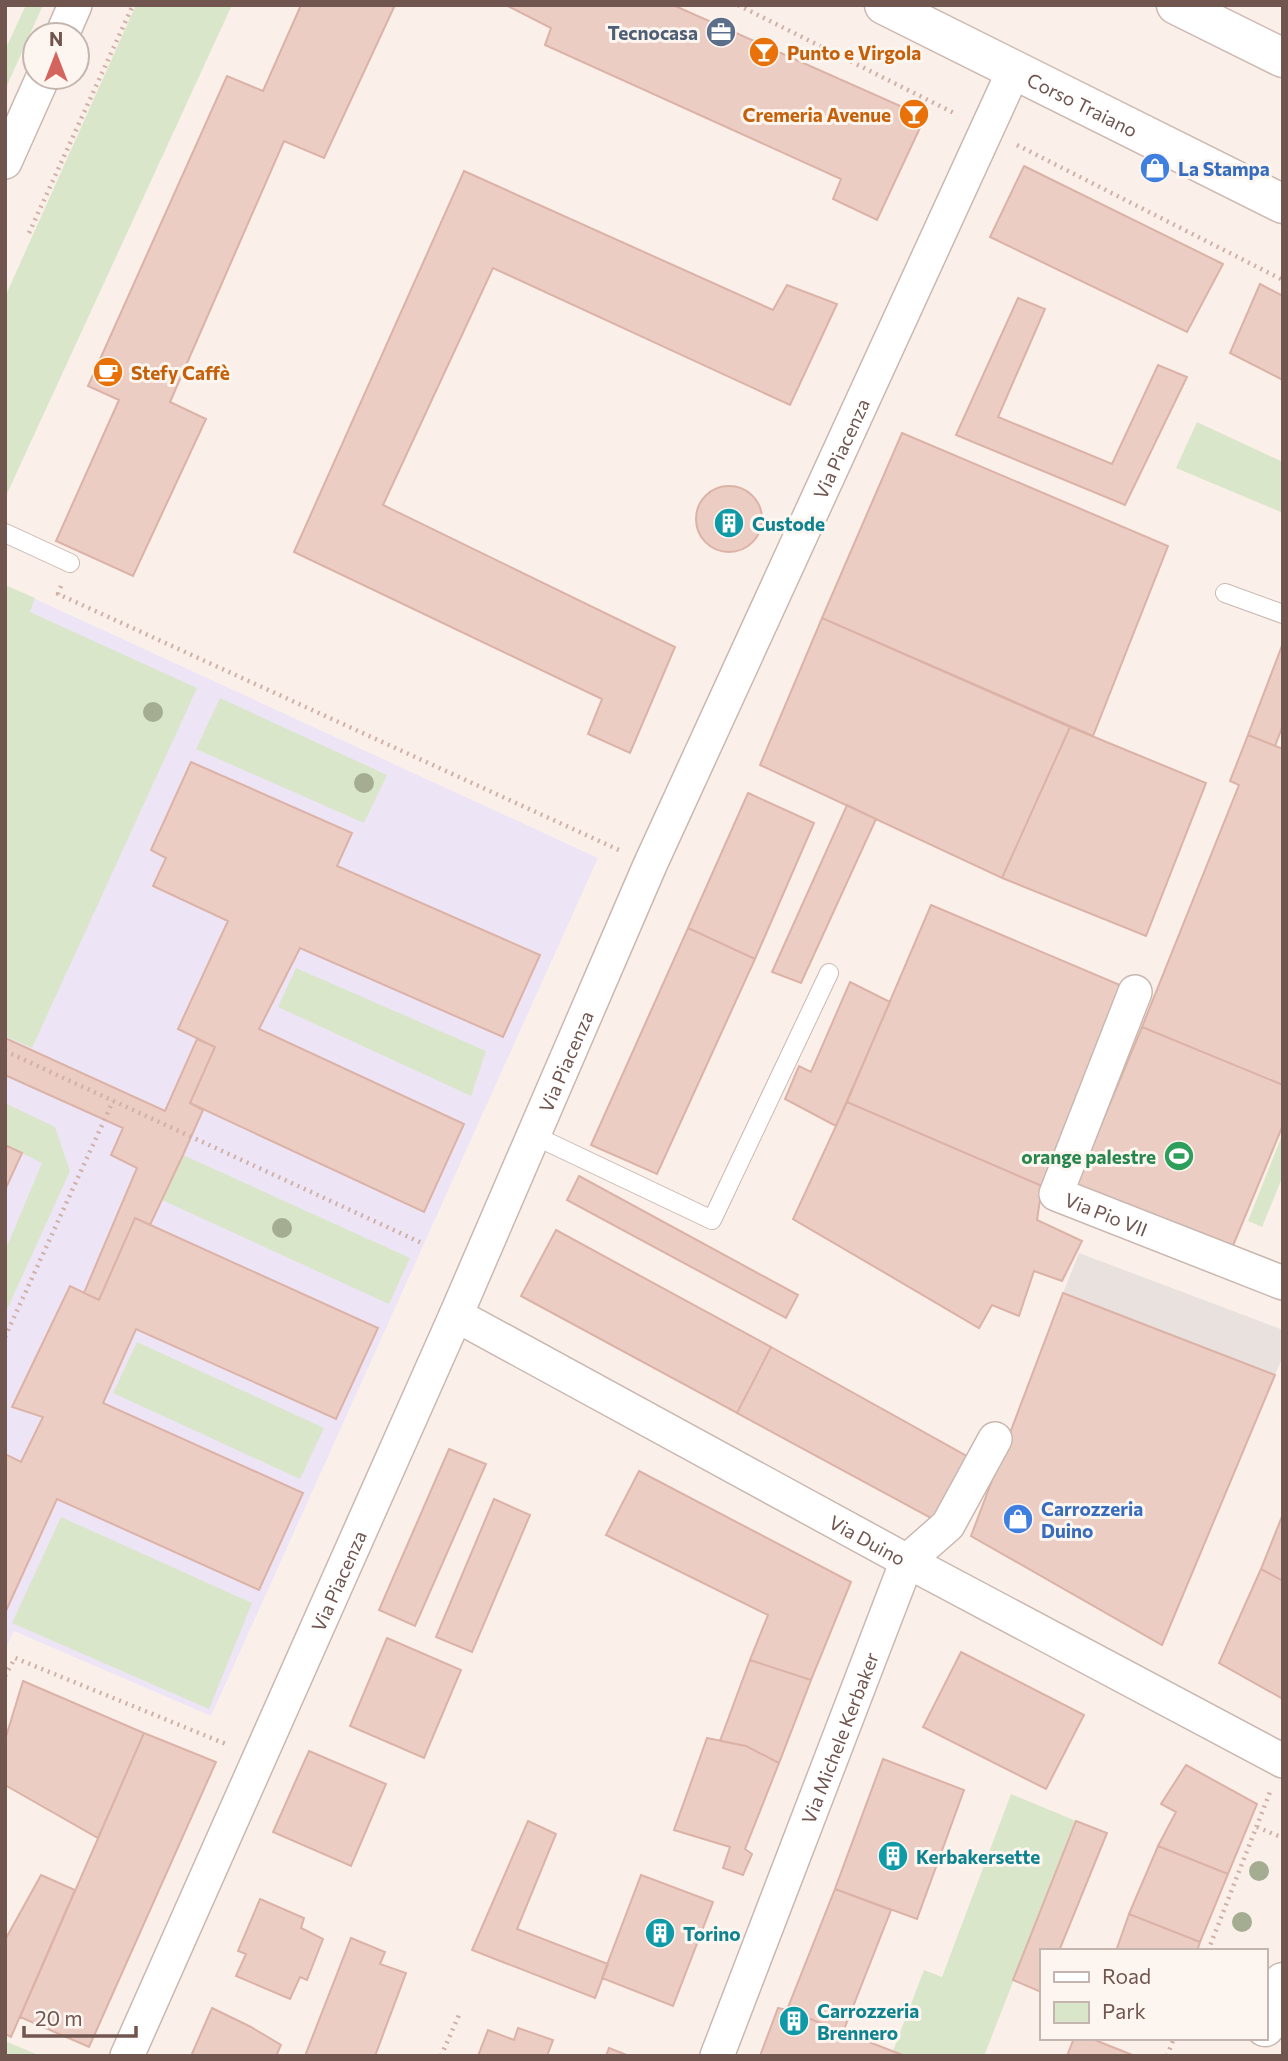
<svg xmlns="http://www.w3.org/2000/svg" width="1288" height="2061" viewBox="0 0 1288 2061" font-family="Commissioner,sans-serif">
	<rect width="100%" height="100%" fill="#faf0e9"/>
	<!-- industrial -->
	<path fill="#e9e1de" d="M1079,1253l204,77v26l-8,19 -212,-82z"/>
	<!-- education -->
	<path fill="#ede5f6" d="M5,585l593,273 -387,858 -197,-85 -9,19z"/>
	<!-- green -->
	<path fill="#d9e6c9" d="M26,5h17l-38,85v-40z
		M136,5h96l-227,493v-201z
		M1197,422l86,40v51l-107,-45z
		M5,585l30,13 -5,14 167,76 -165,360 -27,-12z
		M220,698l167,77 -23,48 -168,-74z
		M296,968l190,83 -15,45 -193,-89z
		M5,1103l50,24 15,44 -65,143v-71l3,1 34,-81 -37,-18z
		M1283,1133v43l-21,51 -14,-6z
		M183,1155l227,103 -21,46 -227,-104z
		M137,1342l187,86 -24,51 -187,-86z
		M61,1517l191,86 -43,106 -197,-86z
		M1011,1794l65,27 -92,235h-79l-12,-5 31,-81 18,7z
		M5,2041l36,15h-36z"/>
	<!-- building -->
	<path fill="#ebcdc4" stroke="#dcb2a7" stroke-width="2" d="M301,5h94l-71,153 -40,-17 -114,261 36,17 -73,157 -77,-35 63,-141 -31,-14 139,-310 36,15z
		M506,5h167l252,112 -48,103 -44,-21 8,-20 -296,-134 6,-17z
		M1024,166l199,98 -36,68 -197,-95z
		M464,171l309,139 14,-25 50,19 -47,101 -297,-137 -110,237 292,142 -45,106 -42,-19 14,-35 -308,-147z
		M1260,284l23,12v84l-53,-27z
		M1018,298l27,11 -47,108 114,47 46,-99 29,12 -62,128 -169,-70z
		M902,433l266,113 -75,190 -271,-118z
		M696 519a33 33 0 1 1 66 0a33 33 0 1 1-66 0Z
		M822,618l248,109 -68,151 -242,-113z
		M1283,643v82l-8,21 -27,-11z
		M1070,727l136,56 -60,153 -144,-58z
		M1248,735l35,14v336l-141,-58 97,-242 -9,-4z
		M191,762l161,71 -15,33 203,89 -37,82 -203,-89 -41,81 205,95 -40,88 -234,-109 25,-56 -37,-18 50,-108 -75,-35 13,-28 -15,-8z
		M748,793l66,30 -59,136 -67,-31z
		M847,805l29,14 -75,164 -29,-11z
		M931,905l196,83 -85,198 -195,-84z
		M688,928l67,31 -98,215 -66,-29z
		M850,982l40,20 -54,124 -51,-27 14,-33 12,6z
		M1142,1027l141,58v40l-51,123 -157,-61z
		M5,1038l160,73 32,-72 18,8 -25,56 13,7 -20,45 -33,70 -15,-7 -36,82 -15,-7 53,-125 -26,-13 12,-27 -118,-53z
		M847,1102l195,84 -5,34 45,21 -20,40 -28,-10 -15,45 -27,-11 -13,23 -186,-109z
		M5,1145l17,8 -17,37z
		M579,1176l219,119 -12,23 -219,-118z
		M135,1218l243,110 -42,91 -200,-90 -33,74 200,90 -44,97 -202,-91 -52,114v-159l16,8 22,-45 -31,-10 58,-121 29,14z
		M556,1230l215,117 -34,66 -216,-117z
		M1063,1293l212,82 -113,270 -191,-109z
		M771,1347l201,112 -32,64 -203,-110z
		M449,1449l37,15 -71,162 -36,-16z
		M639,1471l212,111 -40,98 -61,-20 18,-45 -162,-80z
		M494,1499l36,16 -58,137 -36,-15z
		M1283,1514v67l-22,-12z
		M1261,1569l22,12v118l-64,-36z
		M387,1638l74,32 -37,88 -74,-32z
		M961,1652l123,63 -38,74 -123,-62z
		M750,1660l61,20 -32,83 -33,-17 -26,-5z
		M23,1681l121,52 -46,105 -93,-53v-45z
		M144,1733l72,29 -127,285 -69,-30z
		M707,1738l39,8 33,17 -34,86 7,5 -9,21 -20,-7 7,-21 -56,-17z
		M309,1751l77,33 -35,82 -78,-34z
		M883,1759l81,31 -47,129 -82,-30z
		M1186,1765l71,39 -29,70 -70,-28 18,-34 -15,-8z
		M528,1821l28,13 -39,95 91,35 -13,34 -123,-48z
		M1076,1821l31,12 -48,118h-18v41l-28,-12z
		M1158,1846l70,28 -28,68 -71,-28z
		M41,1875l34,15 -64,147 -6,-3v-94z
		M641,1875l72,27 -40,104 -71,-28z
		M835,1889l56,21 -48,122 -56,-22z
		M260,1899l44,19 -3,10 22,11 -16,41 -7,-3 -10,22 -54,-23 10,-22 -8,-3z
		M1129,1914l71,28 -3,9h-81z
		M351,1938l34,14 -5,12 26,9 -31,83h-70z
		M212,2008l39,19 30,18 -5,11h-85z
		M778,2008l9,2 118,46h-145z
		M518,2028l35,12 -6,16h-69l10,-26 26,10z
		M1074,2038h16l45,18h-68z
		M609,2048l20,8h-23z"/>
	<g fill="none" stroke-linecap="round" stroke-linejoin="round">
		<!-- service casing -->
		<g stroke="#cab8b0" stroke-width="20">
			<path id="service" d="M5,533l65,30
				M1225,593l58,21
				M533,1135l179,85 117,-247"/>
		</g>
		<!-- minor casing -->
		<g stroke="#cab8b0" stroke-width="36">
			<g id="minor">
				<path d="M62,35l13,-30"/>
				<path d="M5,162l38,-85"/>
				<path id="s1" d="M1135,992l-79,202 227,89"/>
				<path id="s2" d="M456,1315l451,246 376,200"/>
				<path id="s3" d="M127,2056l329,-741 194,-450 364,-795"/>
				<path id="s4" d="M717,2056l190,-495 41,-36 47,-86"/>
			</g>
		</g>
		<!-- tertiary casing -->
		<g stroke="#cab8b0" stroke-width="41">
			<path id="tertiary" d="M1265,2027l18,-45"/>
		</g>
		<!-- secondary casing -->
		<g stroke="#ceb9b1" stroke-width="41">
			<g id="secondary">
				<path id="s5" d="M884,5l399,199"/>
				<path d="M1176,5l107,53"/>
			</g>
		</g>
		<!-- path -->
		<path stroke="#d0b0a7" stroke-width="4.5" stroke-dasharray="2 5" stroke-linecap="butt" d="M738,5l218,109
			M1017,145l266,135
			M29,233l104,-228
			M61,586l-3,8 561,256
			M5,1051l419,193
			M5,1337l108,-236
			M5,1676l10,-18 211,86
			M1257,1827l26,11
			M1208,1951l62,-159
			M441,2056l18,-41
			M1167,2056l7,-18"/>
		<!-- service -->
		<use href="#service" stroke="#fff" stroke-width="18"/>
		<!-- minor -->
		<use href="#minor" stroke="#fff" stroke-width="33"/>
		<!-- tertiary -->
		<use href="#tertiary" stroke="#fff" stroke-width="38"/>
		<!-- secondary -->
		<use href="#secondary" stroke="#fff" stroke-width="38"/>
	</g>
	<!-- trees -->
	<g fill="#a4ac92">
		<circle cx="153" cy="712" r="10"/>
		<circle cx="364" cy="783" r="10"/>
		<circle cx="282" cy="1228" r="10"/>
		<circle cx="1259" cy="1871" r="10"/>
		<circle cx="1242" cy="1922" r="10"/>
	</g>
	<!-- icons -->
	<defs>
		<g id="office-disc" transform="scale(1.575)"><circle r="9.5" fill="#5c6f8a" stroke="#fdf5ef"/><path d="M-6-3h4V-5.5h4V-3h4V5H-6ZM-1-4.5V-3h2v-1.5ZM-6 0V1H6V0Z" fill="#fff"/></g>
		<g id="bar-disc" transform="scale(1.575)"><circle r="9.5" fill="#e8710a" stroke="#fdf5ef"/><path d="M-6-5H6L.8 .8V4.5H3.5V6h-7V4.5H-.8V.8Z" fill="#fff"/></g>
		<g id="shop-disc" transform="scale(1.575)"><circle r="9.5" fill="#3f7fe0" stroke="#fdf5ef"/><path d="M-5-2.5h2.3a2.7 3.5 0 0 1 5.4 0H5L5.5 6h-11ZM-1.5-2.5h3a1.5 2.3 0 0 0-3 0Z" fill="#fff"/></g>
		<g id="cafe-disc" transform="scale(1.575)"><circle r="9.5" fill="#e8710a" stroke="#fdf5ef"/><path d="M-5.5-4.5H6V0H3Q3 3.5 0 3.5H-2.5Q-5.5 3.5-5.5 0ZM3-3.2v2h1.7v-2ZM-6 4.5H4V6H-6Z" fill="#fff"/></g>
		<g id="building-disc" transform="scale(1.575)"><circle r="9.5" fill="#0f9aa8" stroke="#fdf5ef"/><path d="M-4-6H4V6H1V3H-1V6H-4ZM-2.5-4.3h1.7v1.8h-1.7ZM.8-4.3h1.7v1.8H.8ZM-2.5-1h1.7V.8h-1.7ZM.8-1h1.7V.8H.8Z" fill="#fff"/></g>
		<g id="stadium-disc" transform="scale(1.575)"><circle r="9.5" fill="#2e9e5b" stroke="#fdf5ef"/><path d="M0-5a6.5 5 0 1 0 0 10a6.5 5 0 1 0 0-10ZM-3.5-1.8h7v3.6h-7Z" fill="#fff"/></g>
	</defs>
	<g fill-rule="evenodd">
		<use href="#office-disc" x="721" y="32"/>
		<use href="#bar-disc" x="764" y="52"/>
		<use href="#bar-disc" x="914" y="114"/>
		<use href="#shop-disc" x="1155" y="168"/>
		<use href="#cafe-disc" x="108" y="372"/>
		<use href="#building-disc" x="729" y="523"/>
		<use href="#stadium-disc" x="1179" y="1156"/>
		<use href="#shop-disc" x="1018" y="1519"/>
		<use href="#building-disc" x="893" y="1856"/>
		<use href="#building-disc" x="660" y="1933"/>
		<use href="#building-disc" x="794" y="2021"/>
	</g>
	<g text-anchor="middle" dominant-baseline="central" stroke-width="6" stroke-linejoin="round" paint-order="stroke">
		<!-- service labels -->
		<g font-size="19" font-weight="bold" fill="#4e5e75" stroke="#fdf5ef" text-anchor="end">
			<text x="698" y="32">Tecnocasa</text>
		</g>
		<!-- food labels -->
		<g font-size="19" font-weight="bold" fill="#c56008" stroke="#fdf5ef" text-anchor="start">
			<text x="787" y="52">Punto e Virgola</text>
			<text x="891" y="114" text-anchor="end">Cremeria Avenue</text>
			<text x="131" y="372">Stefy Caffè</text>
		</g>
		<!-- street labels -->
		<g font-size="19" fill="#715650" stroke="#fdf5ef">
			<text stroke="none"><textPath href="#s5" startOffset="222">Corso Traiano</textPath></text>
			<text stroke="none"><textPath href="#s3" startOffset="1759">Via Piacenza</textPath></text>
			<text stroke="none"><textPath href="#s3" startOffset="1087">Via Piacenza</textPath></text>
			<text stroke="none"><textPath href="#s1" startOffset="271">Via Pio VII</textPath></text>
			<text stroke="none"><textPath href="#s2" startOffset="469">Via Duino</textPath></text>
			<text stroke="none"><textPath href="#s3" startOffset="520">Via Piacenza</textPath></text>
			<text stroke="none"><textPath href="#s4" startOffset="341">Via Michele Kerbaker</textPath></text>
		</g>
		<!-- shop labels -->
		<g font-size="19" font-weight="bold" fill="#366cbe" stroke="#fdf5ef" text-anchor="start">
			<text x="1178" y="168">La Stampa</text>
			<text x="1041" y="1508">Carrozzeria<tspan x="1041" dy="22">Duino</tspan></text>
		</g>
		<!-- culture labels -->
		<g font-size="19" font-weight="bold" fill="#0d838f" stroke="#fdf5ef" text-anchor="start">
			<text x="752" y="523">Custode</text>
			<text x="916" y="1856">Kerbakersette</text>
			<text x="683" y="1933">Torino</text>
			<text x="817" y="2010">Carrozzeria<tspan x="817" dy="22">Brennero</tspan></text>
		</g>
		<!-- leisure labels -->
		<g font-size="19" font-weight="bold" fill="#27864d" stroke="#fdf5ef" text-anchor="end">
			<text x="1156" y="1156">orange palestre</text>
		</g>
	</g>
	<!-- border -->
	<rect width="1288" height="2061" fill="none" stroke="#715650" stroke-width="14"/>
	<!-- legend -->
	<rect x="1040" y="1949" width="228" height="91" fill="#fdf5ef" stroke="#c5b5af" stroke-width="2"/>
	<rect x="1054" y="1972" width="35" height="10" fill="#ffffff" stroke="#c5b5af" stroke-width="2"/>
	<text x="1102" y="1984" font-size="21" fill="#715650">Road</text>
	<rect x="1054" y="2002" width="35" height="21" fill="#d9e6c9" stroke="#c5b5af" stroke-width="2"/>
	<text x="1102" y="2019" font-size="21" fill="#715650">Park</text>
	<!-- north arrow -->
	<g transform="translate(56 56)"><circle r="33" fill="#fdf5ef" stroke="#c5b5af" stroke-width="2"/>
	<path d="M0-5L12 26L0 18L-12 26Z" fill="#d3655e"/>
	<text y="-10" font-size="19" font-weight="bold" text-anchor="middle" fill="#715650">N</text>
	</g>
	<!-- scale -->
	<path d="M24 2026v10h112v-10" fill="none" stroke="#715650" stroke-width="3.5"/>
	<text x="35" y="2026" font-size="21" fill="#715650" stroke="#fdf5ef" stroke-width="5" paint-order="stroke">20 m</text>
</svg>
